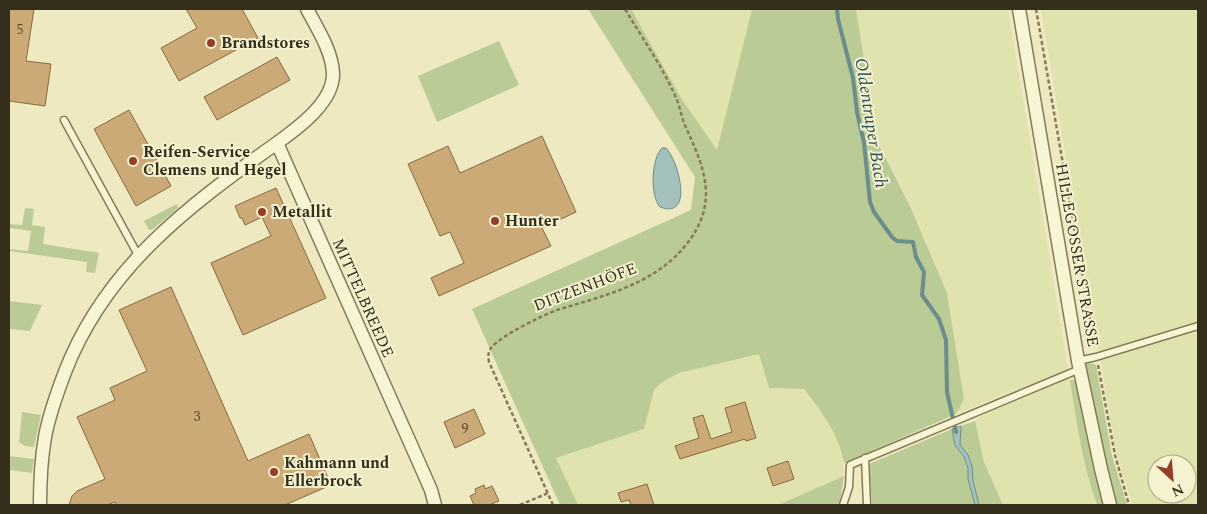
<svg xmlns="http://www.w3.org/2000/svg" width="1207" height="514" viewBox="0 0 1207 514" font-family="Spectral,serif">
	<rect width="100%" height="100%" fill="#eee9c1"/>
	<!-- farmland -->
	<path fill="#e1e3ae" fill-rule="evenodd" d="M631,9h121l-35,141 -36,-52z
		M856,9h152l60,360 -112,45 8,-15 -17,-106 -35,-85 -35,-67z
		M1041,9h157v496h-66l-15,-50 -11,-60zM1157,464h30v30h-30z
		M759,354l10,34 35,1 24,31 14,30 2,26 -66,29h-200l-22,-47 87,-29 11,-39 3,-4 11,-7 11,-6z
		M1063,379l7,1 9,57 18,68h-94l-19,-43 -9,-41 14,-10z"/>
	<!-- green -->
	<path fill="#bbcb95" d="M588,9h43l50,89 36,52 35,-141h104l21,132 34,67 36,85 17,106 -8,15 -112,49c-5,-29 -22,-51 -40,-74l-35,-1 -10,-34 -80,19c-9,5 -19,9 -25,17l-10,39 -88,29 22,47h-18l-88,-196 219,-99 4,-33z
		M499,41l20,44 -82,37 -19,-46z
		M177,204l1,4 -25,21 -4,1 -5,-9z
		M25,208l9,1 -2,16 13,2 -2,17 56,9 -4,20 -9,-1 1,-10 -78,-11v-2l19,2 3,-20 -22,-3v-4l13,1z
		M9,301l33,4 -12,26 -21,-2z
		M1090,363l6,2 16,91 15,49h-10l-18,-68 -13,-73z
		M1070,380h4l4,5 26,120h-7c-14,-40 -21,-83 -27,-125z
		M22,412l19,3 -7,32 -9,-1 -6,-4z
		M975,421l9,41 19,43h-24l-1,-3 -5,-22 -1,-14 -12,-21 1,-19z
		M952,429l3,16 9,12 4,11v11l7,26h-103l-3,-41z
		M9,456l25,3 -2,14 -23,-3z
		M844,476l-4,25 -3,4h-59z"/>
	<!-- water -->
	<path fill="#a4c0bd" stroke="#6b8e8c" d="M662,148h4c12,12 29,72 -6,59 -10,-11 -9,-48 2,-59z
		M961,426l-1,19 8,10 4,11 1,14 6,25h-4l-7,-26v-11l-4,-11 -9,-12 -3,-16z"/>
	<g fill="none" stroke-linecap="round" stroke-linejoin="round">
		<!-- stream -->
		<path stroke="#6b8e8c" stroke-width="4" d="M837,9l1,10 15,59 4,34 7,31 6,59 4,10 18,25 5,4 16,1 3,15 8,15 -2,23 17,24 7,21 1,52 9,40"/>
	</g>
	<!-- building -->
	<path fill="#ca7" stroke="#86693f" d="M9,9h25l-8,52 25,3 -6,42 -36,-5z
		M186,9h56l16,29 -79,43 -18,-33 36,-20z
		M277,57l13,23 -73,40 -13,-23z
		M129,110l42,76 -35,20 -42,-77z
		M542,136l34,76 -34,16 9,18 -112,50 -8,-18 33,-15 -14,-31 -10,4 -32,-72 40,-18 12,27z
		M276,188l50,110 -83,37 -32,-72 60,-27 -9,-19 -17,8 -3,-7h-2l-5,-12z
		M171,287l77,174 61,-27 22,51 -46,20h-169l-1,-3 -8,3h-38l3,-9 5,-5 28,-12 -28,-62 38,-17 -5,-12 37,-17 -28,-61z
		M745,402l11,36 -10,3 -1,-2 -65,20 -5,-13 24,-8 -6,-20 10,-3 8,24 21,-7 -7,-24z
		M474,409l11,25 -30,14 -11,-26z
		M788,461l6,18 -21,7 -6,-18z
		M647,484l7,21h-23l-2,-5 -8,2 -3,-9z
		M484,485l1,4 7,-3 7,15 -10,4h-15l-4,-9 6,-3 -1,-4z"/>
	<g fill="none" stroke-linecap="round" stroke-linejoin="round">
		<!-- lane casing -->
		<g stroke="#877a59" stroke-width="9">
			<path id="lane" d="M64,120l74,135
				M1078,361l18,-4 102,-31
				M865,458l2,47
				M843,505l6,-18 1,-22 230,-96"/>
		</g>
		<!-- street casing -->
		<g stroke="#877a59" stroke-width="15">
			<path id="street" d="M307,9c10,19 25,42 26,64 1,29 -35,55 -56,70l139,313 15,34 4,15
				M1019,9l59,352 23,108 9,36
				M40,505c0,-22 1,-45 5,-68 4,-22 12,-44 20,-65 40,-104 123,-166 212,-229"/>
		</g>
		<!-- path -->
		<path stroke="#877a59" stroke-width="2.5" stroke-dasharray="4 2.5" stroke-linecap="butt" d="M1036,9l59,339
			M1098,365l17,90 14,50
			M520,505l28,-12
			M553,505l-64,-143c-1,-6 -1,-10 2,-14 9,-12 52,-33 66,-38 49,-15 100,-26 132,-69 11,-15 17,-30 17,-49 -1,-25 -12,-46 -22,-69 -3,-8 -4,-17 -8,-25 -13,-31 -34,-60 -51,-89"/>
		<!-- lane -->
		<use href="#lane" stroke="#f8f5d4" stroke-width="6"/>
		<!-- street -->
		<use href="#street" stroke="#f8f5d4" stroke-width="12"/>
	</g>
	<!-- markers -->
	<g fill="#953d29" stroke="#f5f2d0" stroke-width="2">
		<circle cx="211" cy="43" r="5"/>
		<circle cx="133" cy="161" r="5"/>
		<circle cx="262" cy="212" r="5"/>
		<circle cx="495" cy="221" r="5"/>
		<circle cx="274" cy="472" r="5"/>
	</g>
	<g text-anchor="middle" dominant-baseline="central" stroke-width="4" stroke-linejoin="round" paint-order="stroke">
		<!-- number labels -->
		<g font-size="14" fill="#5c4d34">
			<text x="20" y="29">5</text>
			<text x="197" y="416">3</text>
			<text x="465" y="428">9</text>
		</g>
		<!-- poi labels -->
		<g font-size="16" font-weight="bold" fill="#362e1d" stroke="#f5f2d0" text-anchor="start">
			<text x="221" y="43">Brandstores</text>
			<text x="143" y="152">Reifen-Service<tspan x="143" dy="18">Clemens und Hegel</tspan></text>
			<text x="272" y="212">Metallit</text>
			<text x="505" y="221">Hunter</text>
			<text x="284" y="463">Kahmann und<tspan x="284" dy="18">Ellerbrock</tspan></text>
		</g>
		<!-- street labels -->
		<g font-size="16" fill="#362e1d" stroke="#f5f2d0">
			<text transform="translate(1077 255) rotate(80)">HILLEGOSSER STRASSE</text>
			<text transform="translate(585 287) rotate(-21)">DITZENHÖFE</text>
			<text transform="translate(363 298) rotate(66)">MITTELBREEDE</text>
		</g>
		<!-- water labels -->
		<g font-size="18" font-style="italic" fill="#2c5156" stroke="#f5f2d0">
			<text transform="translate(871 123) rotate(81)">Oldentruper Bach</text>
		</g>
	</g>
	<!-- border -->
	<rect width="1207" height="514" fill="none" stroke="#362e1d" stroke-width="20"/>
	<!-- north arrow -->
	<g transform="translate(1172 479) rotate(154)"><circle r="24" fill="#f5f2d0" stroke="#a9a488"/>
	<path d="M0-4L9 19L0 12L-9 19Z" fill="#953d29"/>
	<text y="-8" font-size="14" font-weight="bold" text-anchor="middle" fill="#362e1d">N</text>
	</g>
</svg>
